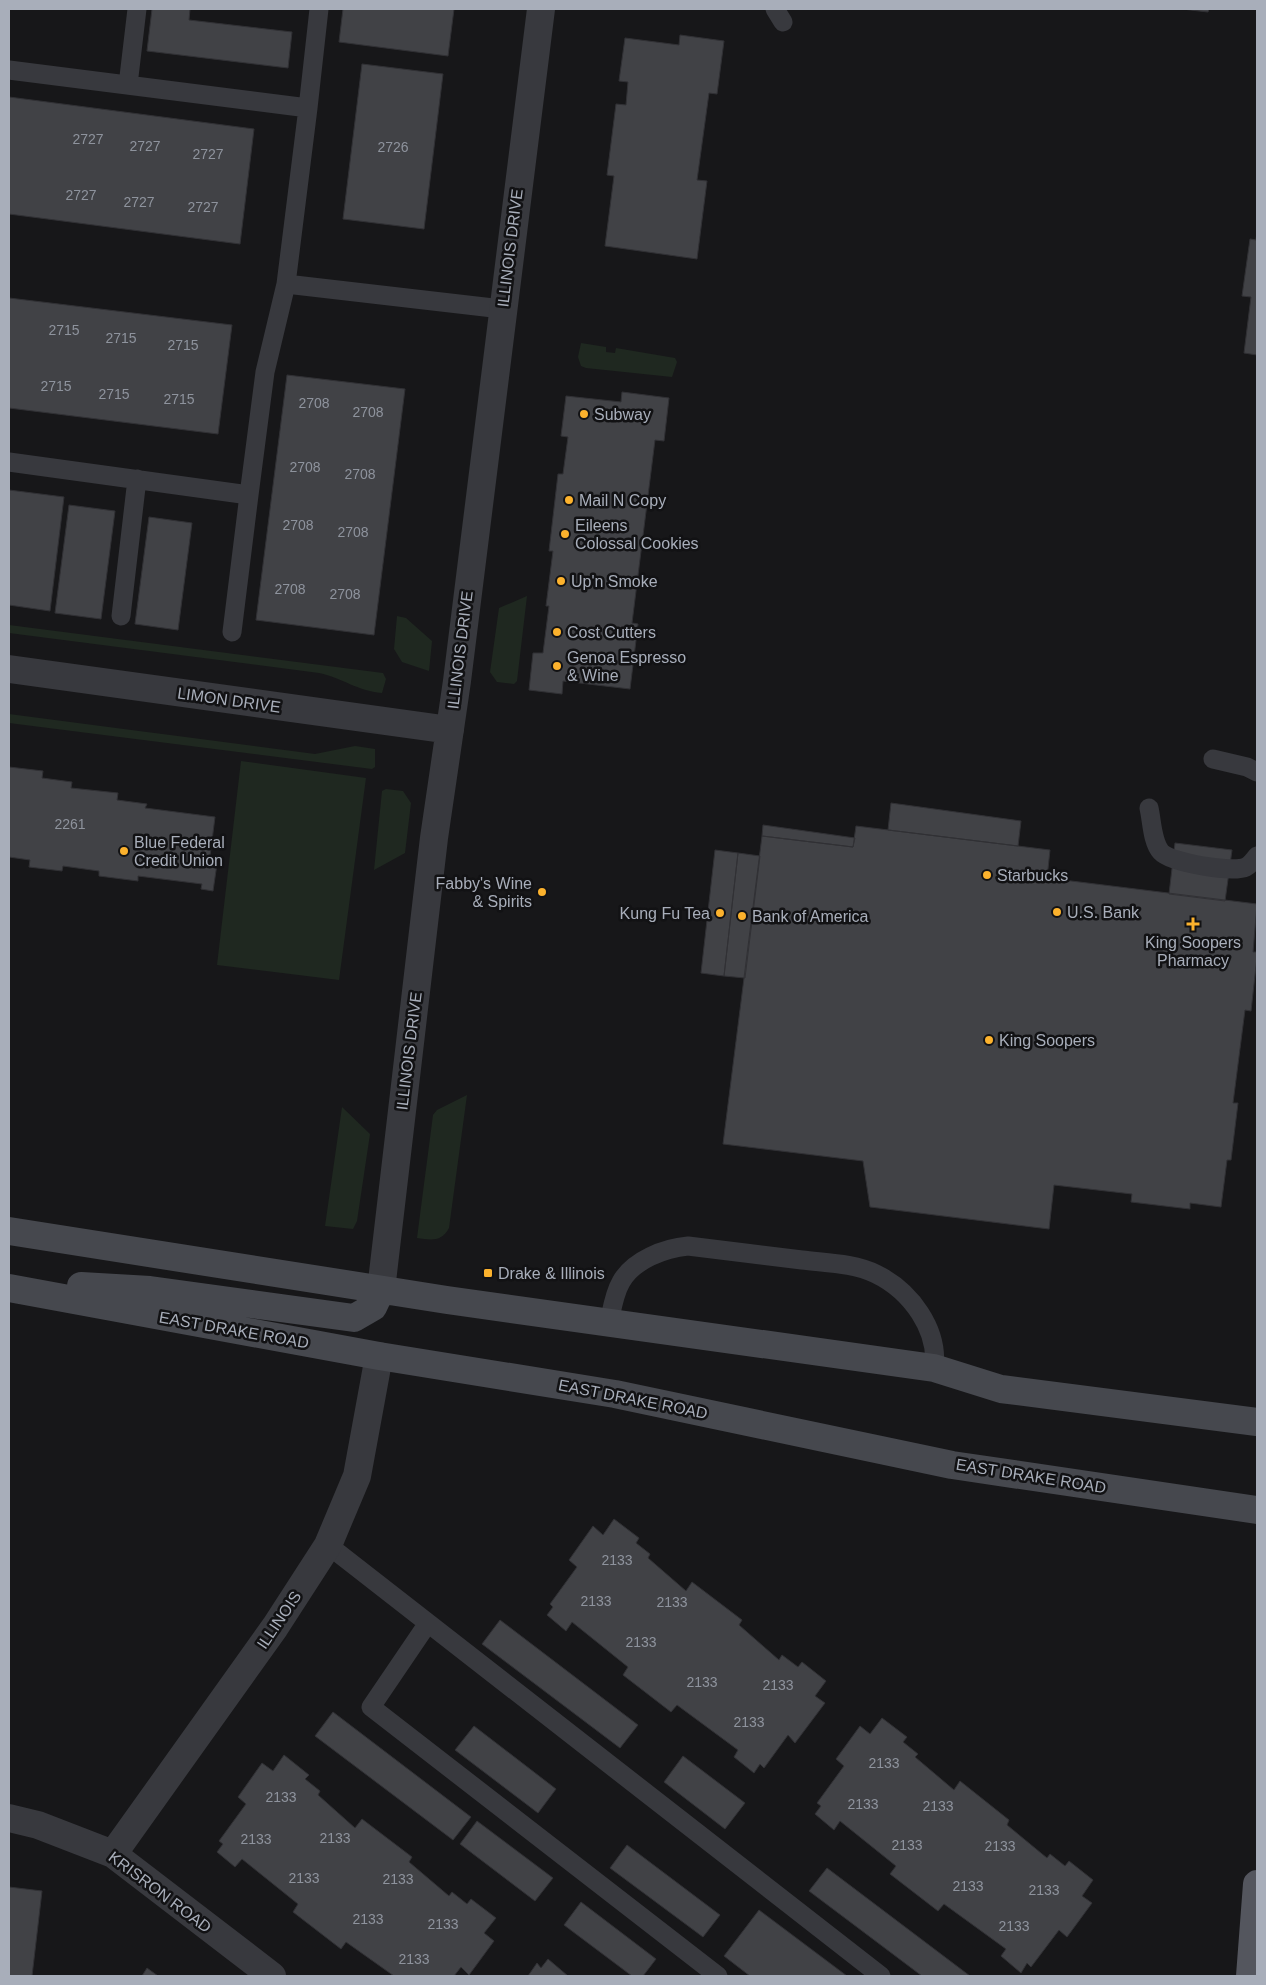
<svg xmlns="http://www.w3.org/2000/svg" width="1266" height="1985" viewBox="0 0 1266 1985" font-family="Helvetica,sans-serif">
	<rect width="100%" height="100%" fill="#171719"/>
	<!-- grass -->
	<path fill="#1f2820" d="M581,343l25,4v5l9,1 1,-5 59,10 2,4 -5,15 -86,-9 -5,-2 -3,-9z
		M527,596l-10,85 -3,3 -17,-2 -7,-10 9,-64z
		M397,616l9,2 26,23 -3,30 -27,-9 -8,-13z
		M9,625l374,48 3,6 -4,14c-25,-2 -39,-15 -63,-20l-310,-40z
		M9,714l306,40 40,-8 20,3v18l-3,2 -363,-46z
		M241,761l125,17 -27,202 -122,-15z
		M386,789l17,2 8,12 -6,50 -31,17 8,-79z
		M467,1095l-18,133c-7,14 -18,12 -32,10l16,-123 4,-5z
		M342,1107l28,27 -13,87 -4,8 -28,-3z"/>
	<!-- building -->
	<path fill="#414246" stroke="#313135" d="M152,9h38l-1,11 103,12 -4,36 -141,-17z
		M343,9h111l-6,47 -109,-14z
		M1182,9h27l-1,3z
		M680,35l44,6 -7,53 -8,-1 -12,87 10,1 -10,78 -92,-13 9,-70 -7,-1 9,-71 10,1 2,-23 -9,-1 6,-43 54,7z
		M362,64l81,10 -19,155 -81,-10z
		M9,97l245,32 -14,115 -231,-30z
		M1257,232v123l-13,-2 7,-56 -9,-1 8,-57 6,1z
		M9,298l223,27 -14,109 -209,-26z
		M287,375l118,14 -31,246 -118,-15z
		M622,392l47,6 -5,43 -9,-1 -23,183 6,1 -8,65 -67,-8 -1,13 -33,-4 4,-37h10l6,-47h-3l7,-55h-4l9,-77h5l5,-37 -7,-1 5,-40 55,6z
		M9,490l55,7 -14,114 -41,-6z
		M69,505l46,6 -14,108 -46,-6z
		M149,517l43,6 -14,107 -43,-6z
		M9,767l34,4 -1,7 30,4 -1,6 47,5 -1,7 30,4 -2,4 70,9 -5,39 8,1 -5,34 -12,-2 1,-5 -64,-8v5l-39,-5v-5l-36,-5 -1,5 -33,-4 1,-7 -21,-3z
		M891,803l130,18 -3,25 -130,-16z
		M763,825l92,13 -2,9 -91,-11z
		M856,826l194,24 -3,28 210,26 -4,48h4v5l-6,54 -6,-1 -12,93h5l-7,57h-4l-6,47 -31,-4v6l-59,-7 1,-8 -78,-9 -5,44 -179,-22 -7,-46 -140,-17 39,-308 91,11z
		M1175,843l57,7 -7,51 -56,-7z
		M715,850l23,3 -14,123 -23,-3z
		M738,853l22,3 -15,122 -21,-2z
		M614,1519l25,19 -3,5 14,11 -2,4 38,33 6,-9 50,38 -3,5 40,35 3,-5 16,12 4,-5 24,19 -11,15 10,7 -30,40 -7,-8 -24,33 -4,-4 -6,9 -20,-16 4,-7 -61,-45 -6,7 -48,-37 5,-8 -56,-45 -6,9 -19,-16 6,-8 -3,-3 27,-37 -8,-7 24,-34 10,9z
		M500,1620l138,105 -18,23 -138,-104z
		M333,1712l138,105 -18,23 -138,-104z
		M882,1718l25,19 -4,5 15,12 -3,3 39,33 6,-9 49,39 -2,5 40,33 3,-4 15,12 4,-5 24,19 -11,16 10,7 -25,34 -8,-7 -28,37 -4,-4 -6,10 -20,-17 5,-7 -62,-45 -6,7 -48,-37 6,-8 -56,-45 -6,9 -19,-16 6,-8 -4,-3 27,-37 -8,-7 24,-33 10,8z
		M474,1726l82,63 -18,24 -83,-63z
		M284,1755l25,20 -4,4 15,12 -2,4 37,33 7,-9 50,38 -3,5 40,34 3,-4 15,12 4,-5 25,19 -12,15 10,8 -25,34 -8,-8 -7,9h-60l-48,-34 -5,7 -48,-37 5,-8 -56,-45 -7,8 -18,-15 6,-8 -4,-3 27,-37 -8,-7 24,-34 11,8z
		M683,1756l62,47 -20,26 -61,-47z
		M477,1821l76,57 -18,23 -75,-57z
		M627,1845l93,70 -17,22 -93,-69z
		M827,1868l143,108h-48l-113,-85z
		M9,1887l33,4 -10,85h-23z
		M581,1902l75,57 -13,17h-11l-68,-51z
		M759,1910l88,66h-97l-26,-20z
		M548,1959l20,17h-40l9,-13 4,5z
		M147,1968l11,8h-16z"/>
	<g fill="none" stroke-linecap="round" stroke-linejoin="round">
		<!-- lane -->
		<path stroke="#38393e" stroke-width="19" d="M775,9l8,13
			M9,70l299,38 -22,176 216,25
			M128,85l9,-76
			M308,108l11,-99
			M9,462l240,33 16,-123 21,-88
			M121,616l16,-137
			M232,632l17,-137
			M1213,759l34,8 10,5
			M1149,808c3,13 3,34 12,44 10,11 72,21 85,15 4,-2 8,-7 11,-11
			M609,1323c3,-14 5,-29 12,-41 12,-22 44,-34 67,-36 38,5 76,9 114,14 24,3 52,3 74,14 35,17 63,56 58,94
			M328,1545l553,431
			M428,1623l-57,84 347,269"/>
		<!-- street -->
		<path stroke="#38393e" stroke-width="28" d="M9,669l441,61
			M381,1290l53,-452 23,-157 84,-672
			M9,1818l29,7 75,29 159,122
			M113,1854l162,-227 53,-82 29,-69 22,-120"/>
		<!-- secondary -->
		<path stroke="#46484e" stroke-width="28" d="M9,1231l438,69 487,68 67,21 256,33
			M81,1286l69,4 204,28 19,-11 8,-17
			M9,1288l370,68 236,38 337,71 305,45"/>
		<!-- primary -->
		<path stroke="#54565e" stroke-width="28" d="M1250,1976l7,-92"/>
	</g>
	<!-- markers -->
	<g fill="#fcb22d" stroke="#121214" stroke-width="2">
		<circle cx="584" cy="414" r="5"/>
		<circle cx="569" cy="500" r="5"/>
		<circle cx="565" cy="534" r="5"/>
		<circle cx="561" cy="581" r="5"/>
		<circle cx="557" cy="632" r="5"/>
		<circle cx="557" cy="666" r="5"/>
		<circle cx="124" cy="851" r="5"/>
		<circle cx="987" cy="875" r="5"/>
		<circle cx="542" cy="892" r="5"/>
		<circle cx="1057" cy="912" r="5"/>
		<circle cx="720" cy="913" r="5"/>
		<circle cx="742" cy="916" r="5"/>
		<path d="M1190.5 916.5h5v5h5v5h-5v5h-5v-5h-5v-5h5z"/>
		<circle cx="989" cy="1040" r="5"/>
		<rect x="483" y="1268" width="10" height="10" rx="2.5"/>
	</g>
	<g text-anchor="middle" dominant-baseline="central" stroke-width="5" stroke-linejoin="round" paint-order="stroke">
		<!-- number labels -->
		<g font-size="14" fill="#8e939d">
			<text x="88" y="139">2727</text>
			<text x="145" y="146">2727</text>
			<text x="393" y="147">2726</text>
			<text x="208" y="154">2727</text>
			<text x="81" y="195">2727</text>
			<text x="139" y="202">2727</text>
			<text x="203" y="207">2727</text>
			<text x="64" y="330">2715</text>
			<text x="121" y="338">2715</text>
			<text x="183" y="345">2715</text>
			<text x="56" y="386">2715</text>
			<text x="114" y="394">2715</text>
			<text x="179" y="399">2715</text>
			<text x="314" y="403">2708</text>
			<text x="368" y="412">2708</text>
			<text x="305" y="467">2708</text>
			<text x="360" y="474">2708</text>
			<text x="298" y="525">2708</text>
			<text x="353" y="532">2708</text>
			<text x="290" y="589">2708</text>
			<text x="345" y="594">2708</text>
			<text x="70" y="824">2261</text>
			<text x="617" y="1560">2133</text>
			<text x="596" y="1601">2133</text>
			<text x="672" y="1602">2133</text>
			<text x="641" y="1642">2133</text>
			<text x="702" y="1682">2133</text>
			<text x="778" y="1685">2133</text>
			<text x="749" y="1722">2133</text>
			<text x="884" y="1763">2133</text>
			<text x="281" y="1797">2133</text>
			<text x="863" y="1804">2133</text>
			<text x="938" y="1806">2133</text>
			<text x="335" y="1838">2133</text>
			<text x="256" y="1839">2133</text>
			<text x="907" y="1845">2133</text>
			<text x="1000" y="1846">2133</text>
			<text x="304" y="1878">2133</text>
			<text x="398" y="1879">2133</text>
			<text x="968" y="1886">2133</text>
			<text x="1044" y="1890">2133</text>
			<text x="368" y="1919">2133</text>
			<text x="443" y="1924">2133</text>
			<text x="1014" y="1926">2133</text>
			<text x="414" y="1959">2133</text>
		</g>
		<!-- street labels -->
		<g font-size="16" fill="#a8aeba" stroke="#121214">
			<text transform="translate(510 248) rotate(-83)">ILLINOIS DRIVE</text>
			<text transform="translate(460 650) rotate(-83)">ILLINOIS DRIVE</text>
			<text transform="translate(229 700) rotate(8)">LIMON DRIVE</text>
			<text transform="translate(409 1051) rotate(-83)">ILLINOIS DRIVE</text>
			<text transform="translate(234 1330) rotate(10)">EAST DRAKE ROAD</text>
			<text transform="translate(633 1399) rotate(11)">EAST DRAKE ROAD</text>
			<text transform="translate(1031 1476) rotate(9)">EAST DRAKE ROAD</text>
			<text transform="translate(279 1620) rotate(-56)">ILLINOIS</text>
			<text transform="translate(160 1892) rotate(37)">KRISRON ROAD</text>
		</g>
		<!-- poi labels -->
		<g font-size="16" fill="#a8aeba" stroke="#121214" text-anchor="start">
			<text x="594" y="414">Subway</text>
			<text x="579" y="500">Mail N Copy</text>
			<text x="575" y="525">Eileens<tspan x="575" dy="18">Colossal Cookies</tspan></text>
			<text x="571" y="581">Up'n Smoke</text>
			<text x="567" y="632">Cost Cutters</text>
			<text x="567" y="657">Genoa Espresso<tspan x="567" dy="18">&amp; Wine</tspan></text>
			<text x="134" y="842">Blue Federal<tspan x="134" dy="18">Credit Union</tspan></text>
			<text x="997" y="875">Starbucks</text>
			<text x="532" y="883" text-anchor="end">Fabby's Wine<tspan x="532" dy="18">&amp; Spirits</tspan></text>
			<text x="1067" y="912">U.S. Bank</text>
			<text x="710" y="913" text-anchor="end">Kung Fu Tea</text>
			<text x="752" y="916">Bank of America</text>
			<text x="1193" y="942" text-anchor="middle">King Soopers<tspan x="1193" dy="18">Pharmacy</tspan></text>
			<text x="999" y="1040">King Soopers</text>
			<text x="498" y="1273">Drake &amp; Illinois</text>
		</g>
	</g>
	<!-- border -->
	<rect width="1266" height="1985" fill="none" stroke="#a8aeba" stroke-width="20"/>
</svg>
